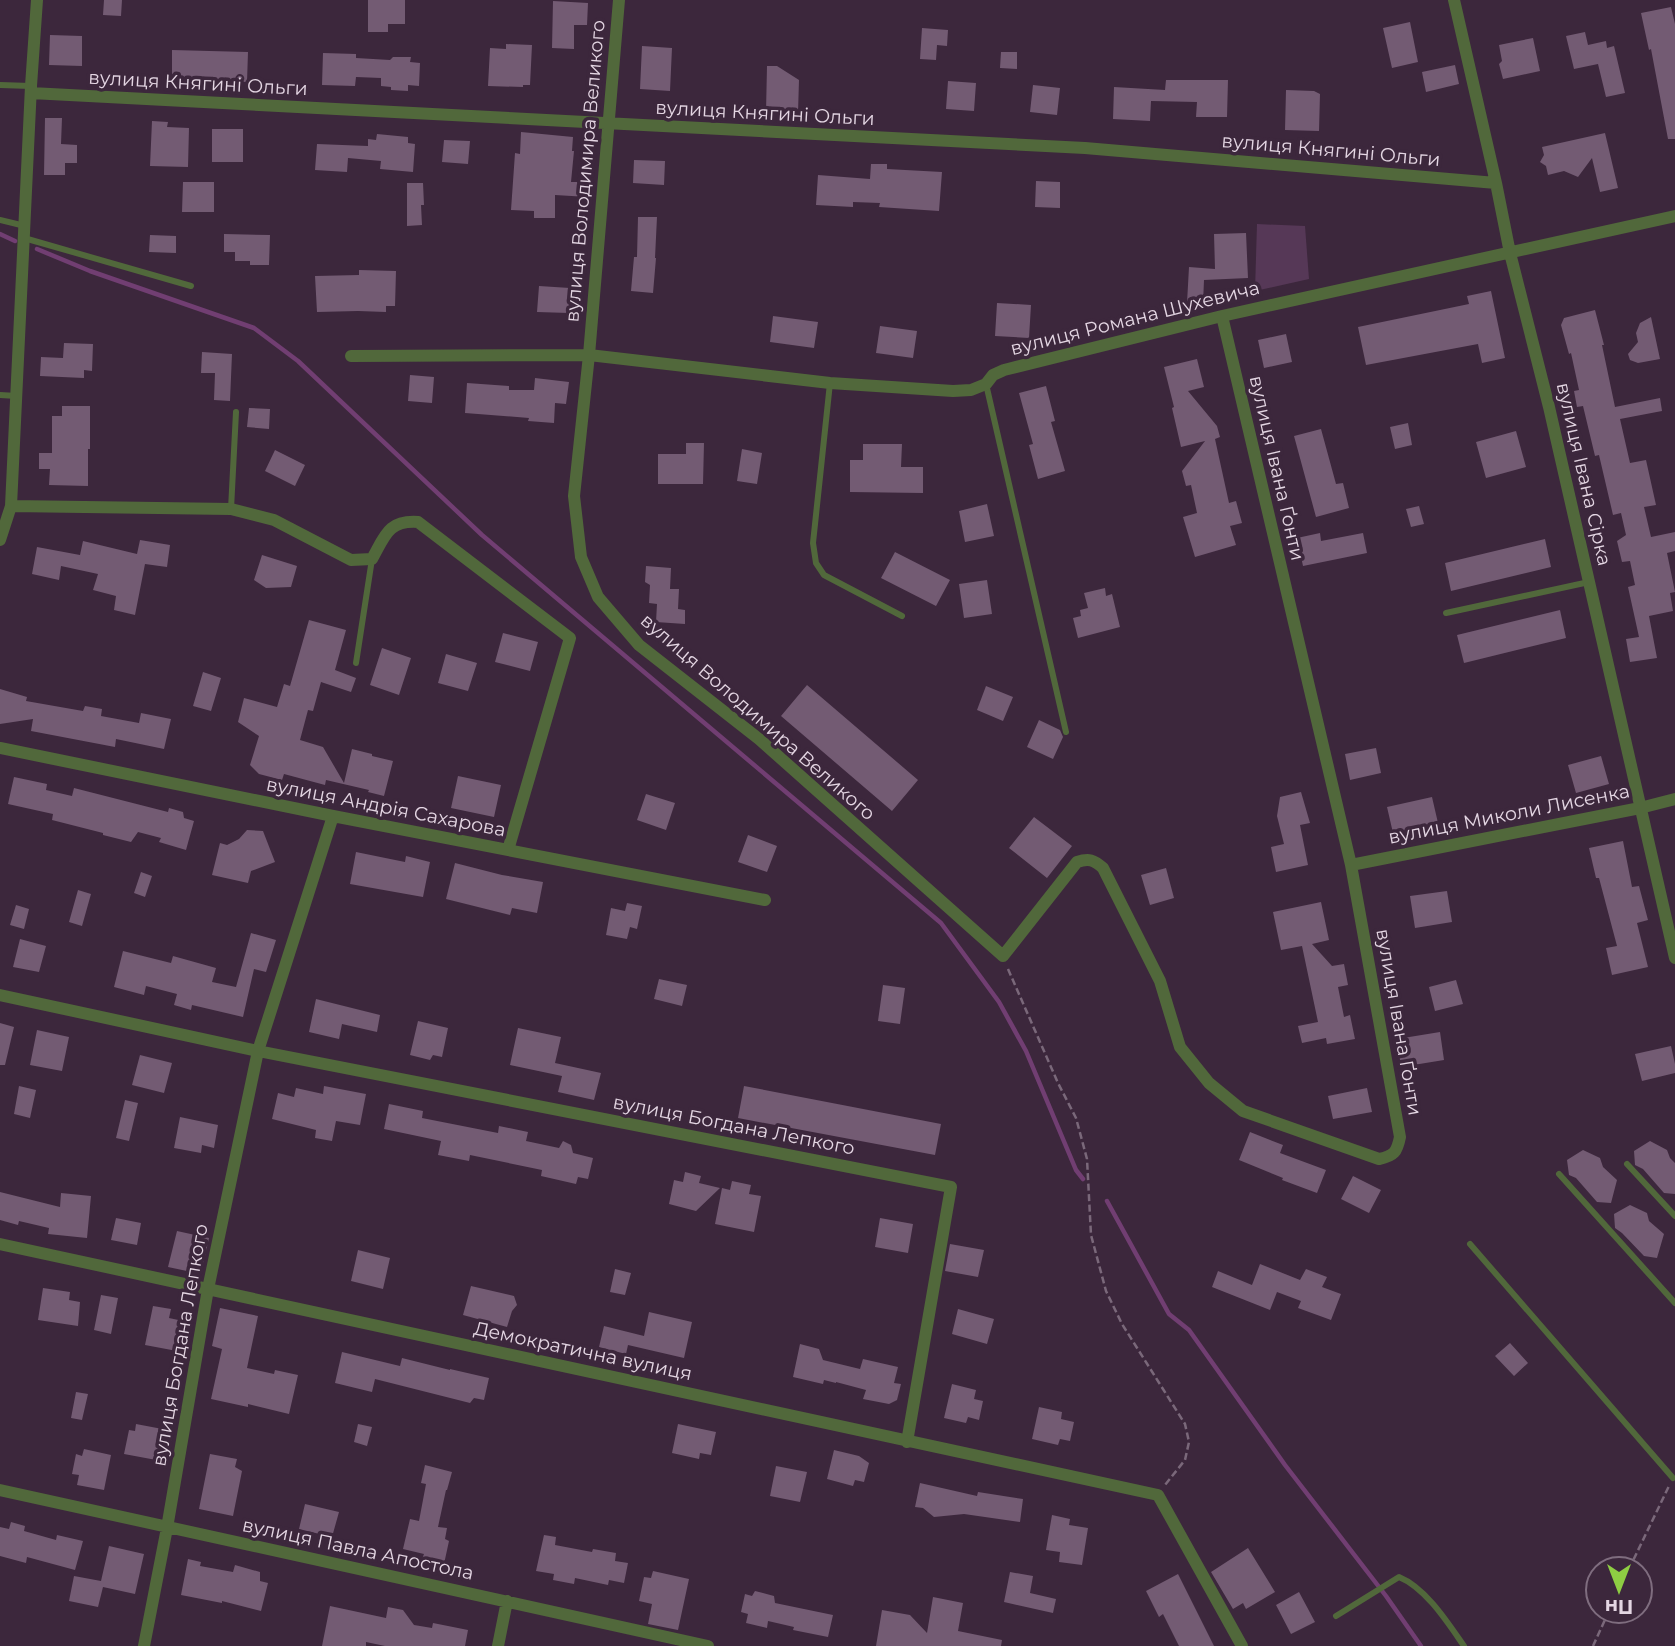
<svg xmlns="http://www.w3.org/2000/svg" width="1675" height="1646" viewBox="0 0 1675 1646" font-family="Montserrat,sans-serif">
	<rect width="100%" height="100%" fill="#3c273c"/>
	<!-- green -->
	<path fill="#563857" d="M1257,224l48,2 4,53 -54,12z"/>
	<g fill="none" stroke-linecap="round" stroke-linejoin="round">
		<!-- stream -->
		<path stroke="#713e72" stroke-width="4.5" d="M0,234l15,7
			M37,249l53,22 164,57 44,33 184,174 459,388 58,79 27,49 50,119 7,9
			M1107,1201l62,113 20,16 96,135 101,131 35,50"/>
	</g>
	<!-- building -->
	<path fill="#735b73" d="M104,0h18l-1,16 -18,-1z
		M368,0h37v24h-17v8h-20z
		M553,1l35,2 -1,22h-13v24l-22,-1z
		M1671,7l4,17v115h-7l-17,-90 -2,1 -8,-37z
		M1410,22l8,40 -26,6 -9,-40z
		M922,28l26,2 -1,16 -10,-1 -1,15 -16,-1z
		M1585,32l3,13 18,-4 1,7 7,-2 11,47 -19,4 -8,-33 -24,5 -8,-33z
		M50,35l32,1v30l-33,-1z
		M1533,38l7,33 -37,8 -4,-15 3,-3 -3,-16z
		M506,44l26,1 -2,40h-7v2l-35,-1 2,-38 16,1z
		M642,46l30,2 -2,43 -30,-2z
		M172,50l76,2 -1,30 -32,-1v-2l-4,-1h-39z
		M1001,52h16v17l-17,-1z
		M323,53l33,1v4l34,2 3,-3h18l-1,5 10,1 -1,23 -11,-1v6l-17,-1v-3l-10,-1v-8l-25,-1 -1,9 -33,-1z
		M1455,65l4,19 -33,8 -4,-20z
		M767,66h10l22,14 -1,33 -32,-1z
		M1166,80h62l-1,37h-31l1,-15 -46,-1 -1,20 -37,-2 1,-32 51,3z
		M948,81l28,2 -2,28 -28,-2z
		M1033,85l27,3 -3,27 -27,-3z
		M1286,90l28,1 6,3 -1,37 -34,-1z
		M45,118h17l-1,26 16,1v18h-12v12h-21z
		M152,121l16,1 -1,5 22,1 -1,39 -38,-1z
		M212,129h31v33h-31z
		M521,132l52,5 -1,14h2l-3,31h17v15l-33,-2v23h-21v-7l-23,-1 4,-57 5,1z
		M1605,133l13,55 -18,4 -8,-34 -14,19 -14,-6 -16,4 -2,-9 -6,-4 4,-7 -2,-8z
		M377,134l31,3v6l7,1 -2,28 -33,-3 1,-8 -33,-3 -1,14 -32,-2 2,-26 51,2v-7l8,1z
		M444,140l26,1 -2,23 -26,-2z
		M634,160l31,1 -1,24 -31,-2z
		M871,164h16v5l55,3 -3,39 -60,-4 1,-4 -27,-1v5l-37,-2 2,-30 52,4z
		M1036,181l24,1v26l-25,-1z
		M183,182h31v30h-32z
		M407,183h16l1,22h-3l1,20 -15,1z
		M638,217h19l-2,41h1l-3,35 -22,-2 3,-34h3z
		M1246,233l2,45 -44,2 -1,24 -16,-1 2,-36 26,2 -1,-35z
		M224,234l46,1 -1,30h-19v-4h-15v-9h-11z
		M150,235l26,1v17l-27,-1z
		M359,270l37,1 -1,35h-9v6l-28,-1 -41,1 -2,-36 44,-1z
		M539,286l31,2 -1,25 -32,-1z
		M1491,291l14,67 -23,5 -4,-19 -112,21 -8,-38 111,-23 -2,-8z
		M997,303l34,2 -2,33 -34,-2z
		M1595,310l9,35h-2l13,62 45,-9 2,13 -42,8 10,44 16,-3 10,45 -12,2 7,30 24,-5v19l-8,2 8,39 -5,1 3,18 -24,5 8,42 -27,4 -4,-23 13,-2 -11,-50 7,-2 -5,-24 -8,1 -5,-21 9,-6 -5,-22 -8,2 -14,-60 -4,1 -12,-50 -6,1 -3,-16 5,-1 -8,-37 -2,1 -8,-29 3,-7z
		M773,316l45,6 -4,26 -44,-6z
		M1651,317l9,42 -22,4 -8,-3 -2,-6 10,-12 -2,-9 4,-10z
		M880,326l37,5 -4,27 -37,-5z
		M1286,334l6,28 -28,6 -6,-28z
		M64,343l29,1 -1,27 -8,-1v8l-44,-2 1,-19 22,1z
		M202,352l30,2 -2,47 -16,-1 1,-27h-14z
		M1197,359l7,28 -16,4 29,35 3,11 -5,2 14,64 7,-2 6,22 -12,3 6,19 -41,12 -12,-40 14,-4 -6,-28 -5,1 -4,-15 23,-30 -24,6 -9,-39 2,-1 -10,-40z
		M410,375l24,2 -2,26 -24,-2z
		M535,378l34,4 -3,22 -11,-1 -1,20 -26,-2 1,-3 -64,-5 2,-30 42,3v4h25z
		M1046,386l9,35 -4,1 14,49 -27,8 -9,-34 4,-1 -14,-51z
		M62,406h28v43h-2v37l-39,-1 1,-16h-11v-16h13v-37h10z
		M249,408l21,1 -1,20 -22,-2z
		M1408,423l4,22 -17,4 -5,-22z
		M1321,429l15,55 7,-1 6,25 -33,9 -22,-81z
		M1516,431l10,36 -40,11 -10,-36z
		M686,443h18l-1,41h-45v-30h28z
		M863,444h39l-1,23h22v26l-73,-1v-32h13z
		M742,449l20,4 -5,31 -20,-3z
		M275,450l30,15 -10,21 -30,-15z
		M987,504l7,32 -29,6 -6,-31z
		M1419,506l5,18 -13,3 -5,-18z
		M1320,533l1,8 42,-8 4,20 -64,13 -6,-28z
		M1545,539l6,28 -100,24 -6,-28z
		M140,540l30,5 -3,22 -22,-3 -10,51 -21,-5 2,-14 -23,-6 5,-16 -37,-8 -2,14 -27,-6 5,-27 43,8 3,-14 54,13z
		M895,552l55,28 -14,26 -55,-28z
		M262,555l35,11 -6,21 -25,1 -12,-8z
		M646,566l25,2 -1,21h9l-1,20 7,1v14l-29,-2 1,-18 -8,-1 1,-18 -5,-3z
		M987,580l5,34 -28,4 -5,-34z
		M1105,588l1,8 6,-2 8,33 -42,11 -5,-20 8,-2 -1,-6 8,-2 -4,-15z
		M1560,610l6,28 -102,25 -7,-28z
		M309,620l37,10 -11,40 21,8 -5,14 -30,-10 -8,29 -5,-1 -8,30 23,7 21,36 8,-34 20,5v2l21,5 -9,35 -16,-4 1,-2 -43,-10 -1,5 -41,-11 -2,6 -23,-6 -9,-9 9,-29 -21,-14 6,-24 33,9 7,-23 6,2z
		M503,633l35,9 -8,29 -35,-9z
		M382,648l29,10 -12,37 -29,-10z
		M446,654l31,9 -9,28 -30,-8z
		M203,672l18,6 -10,33 -18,-5z
		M807,685l111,95 -26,31 -111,-95z
		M986,686l27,11 -10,24 -26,-11z
		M0,689l27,8 -1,4 57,10 2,-5 17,3 -1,7 38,7 2,-10 30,6 -7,30 -48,-10 -1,8 -84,-16 2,-12 -33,5z
		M1039,720l21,10 3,7 -10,22 -26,-12z
		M1376,748l5,25 -31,7 -5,-26z
		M1601,756l8,28 -33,9 -8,-28z
		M458,776l43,9 -7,32 -43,-9z
		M14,777l33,7 -1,6 26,6 2,-8 94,24 1,-4 14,4 1,6 10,3 -8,29 -27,-8 2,-4 -23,-6 -7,10 -28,-7v-2l-51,-13 1,-6 -45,-10z
		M1301,792l9,31 -10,2 8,40 -32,7 -5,-25 13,-3 -7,-28 3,-19z
		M646,794l29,9 -9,27 -29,-10z
		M1432,797l6,26 -45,10 -6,-26z
		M1034,817l38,29 -25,32 -38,-30z
		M247,830l16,1 12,31 -24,9 -3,12 -36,-8 8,-32 7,2 12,-6z
		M748,835l29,11 -10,26 -29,-10z
		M1623,841l9,46 7,-1 9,34 -11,3 11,44 -36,8 -6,-27 11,-2 -18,-68h-3l-7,-30z
		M356,852l49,10 1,-6 24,6 -7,35 -73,-13z
		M455,863l47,12 41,7 -6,31 -25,-5 -2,7 -64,-16z
		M1166,868l8,30 -24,7 -9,-30z
		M141,872l11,4 -7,21 -11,-4z
		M78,890l13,4 -9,32 -13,-4z
		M1447,891l5,31 -37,6 -5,-32z
		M1321,902l8,38 -17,4 20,22 12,-2 4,21 -10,2 6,30 6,-2 5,24 -28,5 -1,-6 -24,5 -4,-17 20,-4 -16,-76 -21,4 -8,-38z
		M627,903l15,3 -5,23 -7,-2 -3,12 -21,-4 5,-27 14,3z
		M16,905l13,4 -5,20 -14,-4z
		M251,933l25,7 -10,32 -12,-3 -11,48 -51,-12 -1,5 -17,-5 3,-11 -31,-8 -2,9 -30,-8 9,-36 48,12 2,-7 43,12 -4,14 24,5z
		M20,939l26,7 -7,26 -26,-5z
		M659,979l28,6 -5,21 -28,-7z
		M1456,980l7,24 -28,7 -6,-24z
		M883,985l22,3 -5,36 -22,-3z
		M316,999l64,16 -3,17 -35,-8 -3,15 -30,-7z
		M418,1021l30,7 -6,29 -9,-2 -3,5 -20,-5z
		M0,1023l14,4 -9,38h-5z
		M518,1028l43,9 -6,26 46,10 -7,27 -36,-8 4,-16 -52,-11z
		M37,1030l32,7 -7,34 -32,-6z
		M1440,1032l4,28 -43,7 -4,-28z
		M1671,1046l4,18v9l-33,8 -7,-27z
		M140,1055l32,8 -8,30 -32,-8z
		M19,1086l17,4 -6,28 -16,-4z
		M324,1086l42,8 -6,31 -24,-4 -4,20 -17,-3 1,-8 -44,-11 6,-26 16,4 2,-9 27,6z
		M744,1086l197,38 -6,31 -197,-37z
		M1367,1088l5,24 -39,7 -5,-23z
		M125,1100l13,3 -9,38 -13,-3z
		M389,1104l34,7 -1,7 76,15 1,-7 29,6 -2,9 33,7 4,-7 8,4 2,8 20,5 -5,21 -10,-2 -2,7 -35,-8 1,-6 -72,-15 -1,6 -31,-6 3,-14 -57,-12z
		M180,1117l38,8 -4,23 -12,-3 -1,8 -27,-5z
		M1250,1132l33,13 -3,8 46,17 -9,23 -35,-13 1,-2 -44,-18z
		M1650,1141l17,9 3,8 5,5v31l-11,-1 -21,-24 -8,-4 -1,-14z
		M1583,1150l17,8 3,9 14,13 -6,23 -14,-1 -21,-24 -7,-3 -2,-15z
		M685,1172l16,4 -2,7 21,5 -24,23 -27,-7 5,-24 9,2z
		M1353,1176l28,14 -12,23 -28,-14z
		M732,1181l19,4 -2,9 12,2 -7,36 -39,-8 7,-36 8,2z
		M0,1192l60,15 1,-14 30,3 -4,42 -39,-4 1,-6 -30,-7 -1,4 -18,-5z
		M1630,1205l17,8 2,8 15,13 -7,24 -13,-2 -22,-23 -7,-5 -1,-14z
		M116,1218l25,5 -4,22 -26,-5z
		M880,1218l33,6 -5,29 -33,-6z
		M177,1231l32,7 -8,36 -33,-7z
		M950,1244l34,6 -6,27 -33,-6z
		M358,1250l32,8 -7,31 -32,-8z
		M1260,1264l40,16 6,-11 21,8 -5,10 19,7 -10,26 -33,-12 3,-7 -24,-9 -7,18 -58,-23 6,-16 34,14z
		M615,1269l16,4 -6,22 -15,-3z
		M471,1286l43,10 3,9 -5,6 -5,16 -44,-12z
		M43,1288l27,4 -1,8 11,2 -2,24 -40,-6z
		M101,1295l17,3 -7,36 -17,-4z
		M153,1306l18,3 -2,9 14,3 -6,30 -32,-6z
		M220,1308l38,8 -11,52 27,6 1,-4 23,5 -9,39 -41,-10v3l-37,-8 11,-50 -10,-3z
		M958,1309l36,10 -7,25 -35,-10z
		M649,1312l43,10 -8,36 -56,-13 -2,9 -27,-7 5,-21 40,10z
		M1510,1343l18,20 -14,13 -19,-20z
		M800,1344l19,5 4,11 37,9 3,-10 35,8 -4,16 7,1 -4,16 -8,4 -26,-5 3,-9 -30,-8v1l-12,-3 -1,4 -30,-7z
		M342,1352l58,14 2,-8 48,12v-1l39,9 -5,22 -10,-2 -4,5 -95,-24 -3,13 -37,-9z
		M952,1384l24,6 -2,9 9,2 -4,19 -11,-3 -2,6 -22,-5z
		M76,1392l12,2 -6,26 -11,-2z
		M1039,1407l23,5 -1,7 13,3 -4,19 -10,-2 -2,6 -26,-6z
		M136,1424l37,7 -6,31 -43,-8 5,-24 6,1z
		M358,1424l14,3 -5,19 -13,-4z
		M678,1424l38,8 -5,23 -11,-2 -1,6 -27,-6z
		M84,1449l27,6 -7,35 -27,-5 2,-10 -7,-1 4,-20 6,2z
		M834,1450l25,6 10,7 -5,19 -9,-2 -2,6 -26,-7z
		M210,1454l27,5 -2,8 7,4 -9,45 -34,-7z
		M425,1465l27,7 -5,18h-1l-8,37 9,1 -2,11 4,2 -5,23 -22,-5 2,-5 -21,-5 7,-30 9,2 7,-37 -5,-1z
		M776,1466l31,6 -7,30 -30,-6z
		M920,1483l57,13 1,-4 45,7 -3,23 -56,-8 -30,3 -11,-9 -8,-1z
		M305,1504l34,8 -7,25 -33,-8z
		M1052,1515l18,4 -1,6 19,3 -6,37 -23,-3 1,-10 -14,-2z
		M11,1522l14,4 -1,5 32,9 1,-5 26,6 -8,29 -48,-13 -1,6 -26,-7v-29l9,2z
		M544,1535l12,2 -1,8 37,7 1,-3 23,4 -1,8 13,2 -4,20 -15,-3 -1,5 -33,-7 -1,6 -21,-4 1,-6 -18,-3z
		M109,1546l35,8 -9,40 -32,-7 -5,20 -29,-6 5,-25 27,5z
		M1248,1548l27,44 -29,17 -3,-6 -10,6 -22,-37z
		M188,1559l13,3 -1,4 33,6 2,-7 25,7v9l8,2 -7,28 -39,-10v2l-41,-8z
		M653,1571l36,8 -11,51 -30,-6 4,-20 -13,-3 5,-24 7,1z
		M1010,1572l23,4 -3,17 26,6 -3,14 -49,-11z
		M1178,1574l36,72h-35l-16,-32 -4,3 -13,-26z
		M755,1591l19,5 1,7 58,12 -5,22 -35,-7 1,-3 -26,-6 -1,7 -21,-5 2,-9 -7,-2 4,-18 7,2z
		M1299,1592l16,30 -24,12 -15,-29z
		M933,1597l30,6 -5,28 44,9 -1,6h-125l6,-36 28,5 17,18z
		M330,1606l56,12 2,-11 15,3 11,15 18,3 1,-5 35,7 -3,16h-80l-19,-4v4h-44z"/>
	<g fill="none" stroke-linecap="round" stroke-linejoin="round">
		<!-- path -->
		<path stroke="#7a687a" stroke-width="2.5" stroke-dasharray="7 3.5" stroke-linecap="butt" d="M1008,969l50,114 18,35 11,41 4,76 15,56 16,33 63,100 4,18 -4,18 -20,25
			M1629,1569l40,-83
			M1593,1646l16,-35"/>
		<!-- lane -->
		<path stroke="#51683b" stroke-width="6" d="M0,85l31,1
			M0,220l25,6
			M24,238l167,48
			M830,383l-17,160 3,20 8,12 78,41
			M986,384l80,348
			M0,395l17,1
			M231,509l5,-97
			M1446,613l143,-31
			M356,663l16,-104
			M1627,1164l48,52
			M1559,1174l116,129
			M1470,1244l203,234
			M1336,1616l63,-39c27,11 49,46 65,69"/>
		<!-- street -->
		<path stroke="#51683b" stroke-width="12" d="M619,0l-30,355 -15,141 7,61 17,40 41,48 120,94 244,217 74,-94c12,-4 17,-2 26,6l57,113 20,66 29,36 34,28 136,48c15,-3 18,-7 21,-22l-49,-272 -129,-549
			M1454,0l42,183 14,70 39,154 126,551
			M31,93l1054,55 411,35
			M351,356l238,-1 241,28 123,8 18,-1 15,-6 7,-9 11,-5 218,-54 453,-100
			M11,506l220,3 43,11 77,40 21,-1c13,-23 16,-39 46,-37l152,116 -62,212
			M0,540l11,-34 20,-420 6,-86
			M0,748l333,68 432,84
			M1351,865l289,-57 35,-9
			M0,995l258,56 693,136 -44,255
			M0,1244l1158,251 84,151
			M0,1490l708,156
			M144,1646l23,-118 41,-239 50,-238 75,-235
			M498,1646l9,-45"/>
	</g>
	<g text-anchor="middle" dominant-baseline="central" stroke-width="7" stroke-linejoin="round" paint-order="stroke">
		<!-- street labels -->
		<g font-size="19" fill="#e4d6e3" stroke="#3c273c">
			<text transform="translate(198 83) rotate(3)">вулиця Княгині Ольги</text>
			<text transform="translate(765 113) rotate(3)">вулиця Княгині Ольги</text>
			<text transform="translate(1331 150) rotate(5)">вулиця Княгині Ольги</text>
			<text transform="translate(585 171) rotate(-85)">вулиця Володимира Великого</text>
			<text transform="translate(1135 318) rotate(-14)">вулиця Романа Шухевича</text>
			<text transform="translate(1277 468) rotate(77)">вулиця Івана Ґонти</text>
			<text transform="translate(1584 474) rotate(77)">вулиця Івана Сірка</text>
			<text transform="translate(758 717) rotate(41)">вулиця Володимира Великого</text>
			<text transform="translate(386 807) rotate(11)">вулиця Андрія Сахарова</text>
			<text transform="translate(1509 814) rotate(-11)">вулиця Миколи Лисенка</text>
			<text transform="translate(1399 1022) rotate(80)">вулиця Івана Ґонти</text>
			<text transform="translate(734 1125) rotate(11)">вулиця Богдана Лепкого</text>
			<text transform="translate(180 1345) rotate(-80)">вулиця Богдана Лепкого</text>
			<text transform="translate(583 1351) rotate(12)">Демократична вулиця</text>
			<text transform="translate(358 1549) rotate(12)">вулиця Павла Апостола</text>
		</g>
	</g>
	<!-- north arrow -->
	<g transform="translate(1619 1590) rotate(180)"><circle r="33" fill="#3c273c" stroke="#7f6d7f" stroke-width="2"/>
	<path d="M0-5L12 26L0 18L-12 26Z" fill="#8ecd43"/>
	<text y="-10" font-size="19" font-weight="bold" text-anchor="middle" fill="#e4d6e3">Пн</text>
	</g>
</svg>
